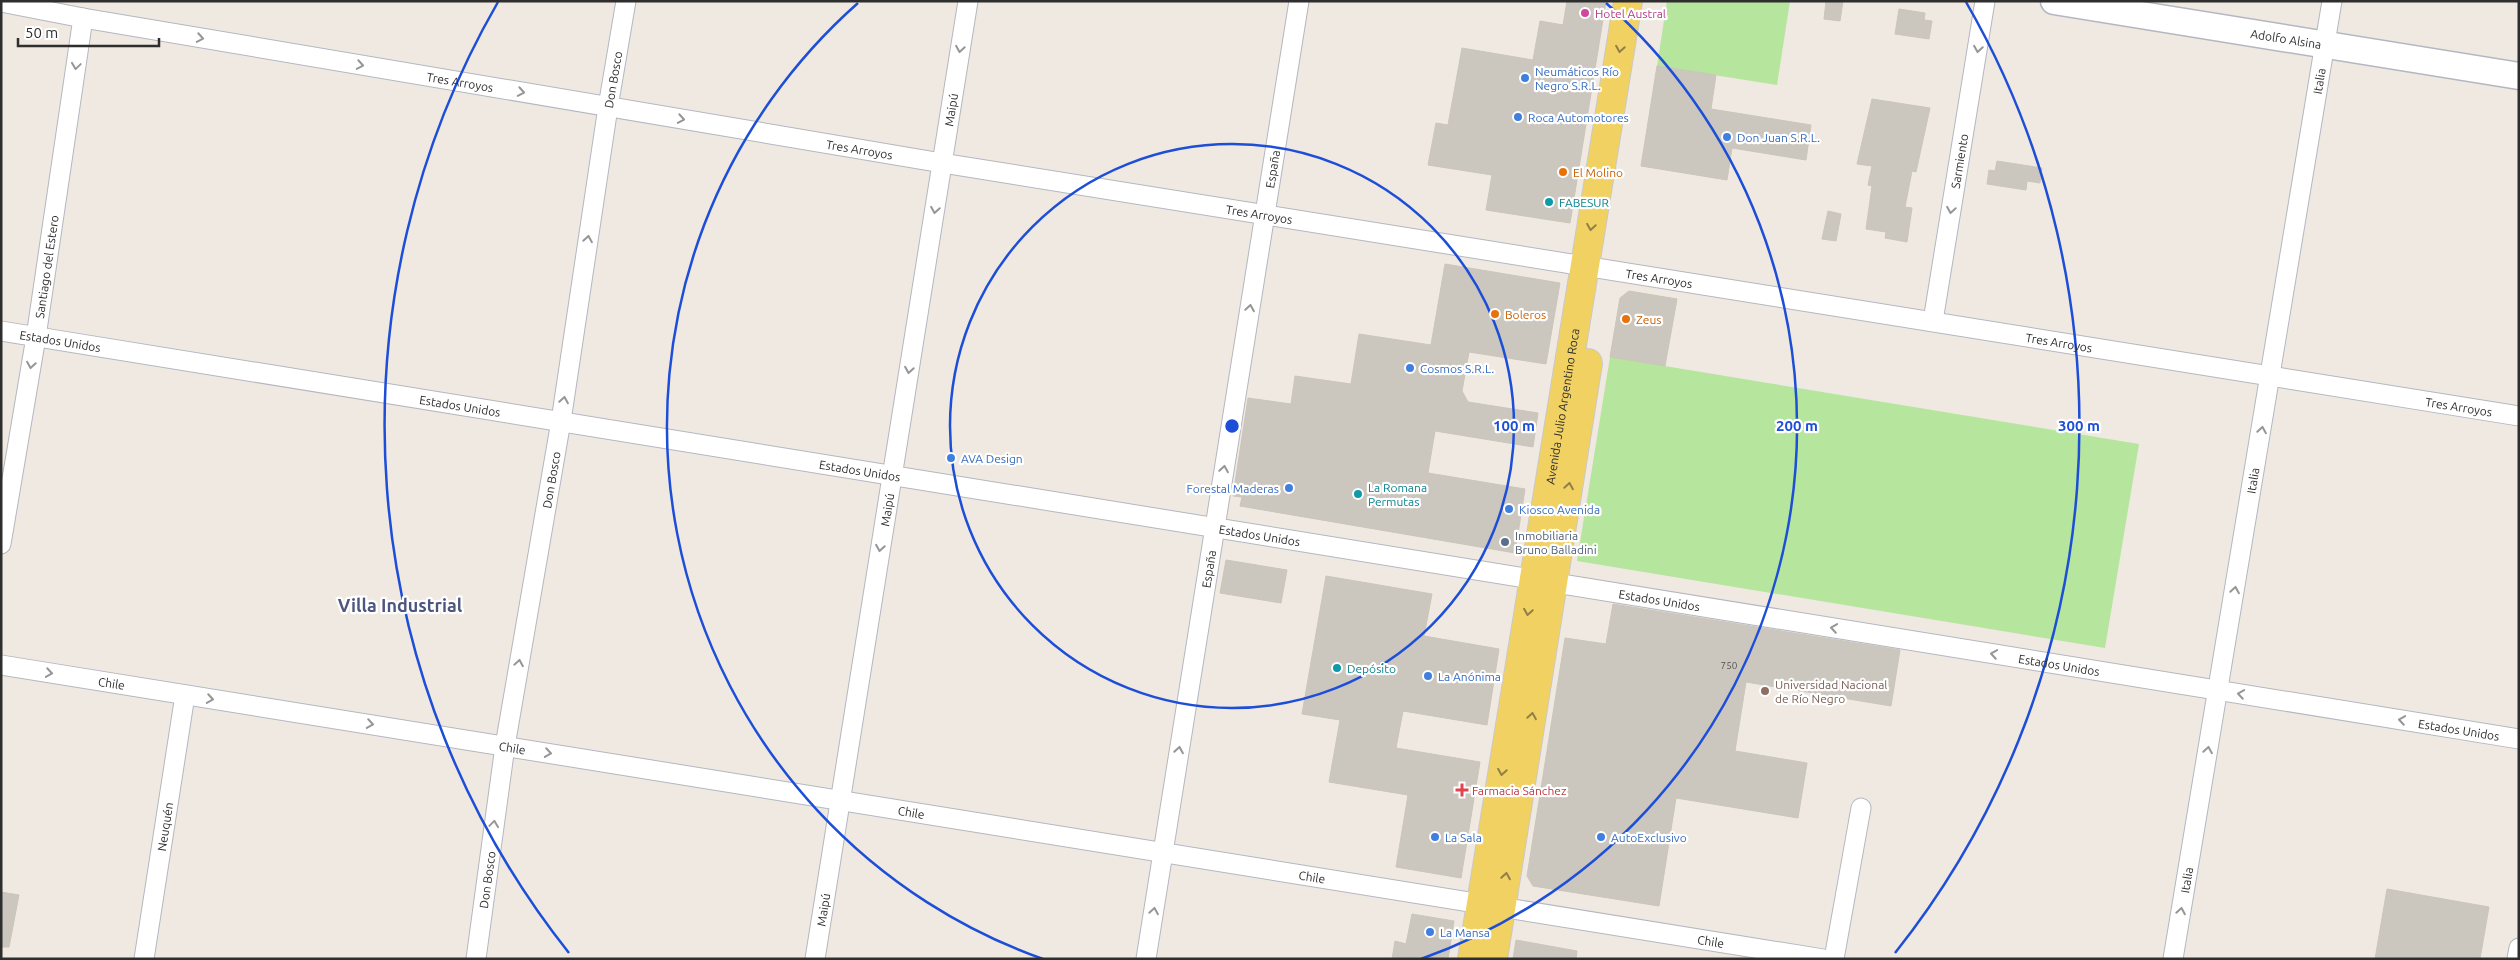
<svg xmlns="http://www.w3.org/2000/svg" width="2520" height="960" viewBox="0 0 2520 960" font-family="Ubuntu,sans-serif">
	<rect width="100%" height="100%" fill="#efe9e1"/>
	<!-- green -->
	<path fill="#b6e59e" d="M1667,1h123l-13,84 -120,-19z
		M1610,357l529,87 -34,204 -528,-87z"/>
	<!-- building -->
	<path fill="#cbc7bf" stroke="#cbc5ba" d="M1567,1h39l-36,222 -84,-13 6,-35 -64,-10 8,-42 12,2 14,-77 71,12 7,-39 23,4z
		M1826,1h17l-3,20 -16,-2z
		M1899,9l26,4 -1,7 8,1 -3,18 -34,-5z
		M1657,66l59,9 -5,34 100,16 -5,35 -74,-12 -5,32 -86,-14z
		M1872,99l58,9 -14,64 -4,-1 -7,36 7,1 -5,34 -22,-4 1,-6 -20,-3 6,-43 -4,-1 4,-19 -15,-2z
		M1997,161l45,7 -2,15 -13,-2 -1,9 -39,-6 2,-14 6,1z
		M1828,211l13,3 -5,27 -14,-2z
		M1445,264l115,19 -14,81 -77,-12 -7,39 6,11 70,11 -5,34 -98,-16 -7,42 97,16 -10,64 -275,-47 2,-9 -9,-1 15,-98 43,6 4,-28 56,8 8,-50 72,11z
		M1629,291l48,8 -12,67 -55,-9 10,-59z
		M1226,560l61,10 -6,33 -61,-10z
		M1326,576l106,18 -8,42 75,13 -12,76 -84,-14 -7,37 84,14 -19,116 -65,-11 12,-72 -79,-13 11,-62 -38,-6z
		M1613,604l287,46 -9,56 -145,-24 -11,69 72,12 -9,55 -122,-20 -17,108 -126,-20 -6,-10 38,-238 41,6z
		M2387,889l102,18 -9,52h-105z
		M1,892l18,3 -10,52h-8z
		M1412,914l42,7 -6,38h-56l3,-18 11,3z
		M1516,940l61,11 -1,8h-63z"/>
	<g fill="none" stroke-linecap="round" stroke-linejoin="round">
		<!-- street casing -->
		<g stroke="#b4b7c1" stroke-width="21">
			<g id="street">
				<path id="s1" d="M1,2l82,16 859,145 1577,253"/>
				<path id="s2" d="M1933,321l52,-320"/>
				<path id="s3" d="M1,331l2518,408"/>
				<path id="s4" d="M1,544l35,-207 47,-319"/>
				<path id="s5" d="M1,665l1822,294"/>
				<path id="s6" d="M144,959l41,-264"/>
				<path id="s7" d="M476,959l29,-213 56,-325 47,-314 18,-106"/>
				<path id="s8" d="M815,959l153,-958"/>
				<path id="s9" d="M1146,959l153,-958"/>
				<path d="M1834,959l27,-151"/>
				<path id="s10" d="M2173,959l159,-958"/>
				<path d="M2517,959l2,-11"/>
			</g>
		</g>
		<!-- secondary casing -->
		<g stroke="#b4b7c1" stroke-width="29">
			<g id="secondary">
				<path id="s11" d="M2054,1l465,75"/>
			</g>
		</g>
		<!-- primary casing -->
		<g stroke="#c9c9c9" stroke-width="30">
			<g id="primary">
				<path id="s12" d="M1472,959l156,-958"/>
				<path d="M1493,959l95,-596"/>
			</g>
		</g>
		<!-- street -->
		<use href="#street" stroke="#fff" stroke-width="19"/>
		<!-- secondary -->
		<use href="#secondary" stroke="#fff" stroke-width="26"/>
		<!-- primary -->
		<use href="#primary" stroke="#f2d163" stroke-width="28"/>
	</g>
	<!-- one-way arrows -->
	<defs><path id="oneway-chevron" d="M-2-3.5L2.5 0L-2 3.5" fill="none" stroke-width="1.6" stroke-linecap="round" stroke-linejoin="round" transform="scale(1.25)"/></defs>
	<g stroke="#969696">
		<use href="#oneway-chevron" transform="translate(200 38) rotate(10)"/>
		<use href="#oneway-chevron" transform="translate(960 49) rotate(99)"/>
		<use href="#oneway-chevron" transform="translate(1978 49) rotate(99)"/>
		<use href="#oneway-chevron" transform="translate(360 65) rotate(10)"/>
		<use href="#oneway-chevron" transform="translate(76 66) rotate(98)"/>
		<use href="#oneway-chevron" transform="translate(521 92) rotate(10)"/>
		<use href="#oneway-chevron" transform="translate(681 119) rotate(10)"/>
		<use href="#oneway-chevron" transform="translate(935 210) rotate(99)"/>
		<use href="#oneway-chevron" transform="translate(1951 210) rotate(99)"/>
		<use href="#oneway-chevron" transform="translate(588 239) rotate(-81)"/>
		<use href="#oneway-chevron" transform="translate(1250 308) rotate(-81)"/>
		<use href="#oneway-chevron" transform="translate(31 365) rotate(99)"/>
		<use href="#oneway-chevron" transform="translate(909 370) rotate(99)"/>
		<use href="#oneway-chevron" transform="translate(564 400) rotate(-81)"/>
		<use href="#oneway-chevron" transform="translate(2262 430) rotate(-81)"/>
		<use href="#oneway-chevron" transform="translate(1224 469) rotate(-81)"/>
		<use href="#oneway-chevron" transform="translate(880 548) rotate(99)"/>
		<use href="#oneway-chevron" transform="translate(2235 590) rotate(-81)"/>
		<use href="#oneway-chevron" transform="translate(1834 628) rotate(-171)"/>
		<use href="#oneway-chevron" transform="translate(1994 654) rotate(-171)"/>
		<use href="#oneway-chevron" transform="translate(519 663) rotate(-80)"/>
		<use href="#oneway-chevron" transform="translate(49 673) rotate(9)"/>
		<use href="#oneway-chevron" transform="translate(2241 694) rotate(-171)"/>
		<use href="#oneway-chevron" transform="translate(210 699) rotate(9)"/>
		<use href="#oneway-chevron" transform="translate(2402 720) rotate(-171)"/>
		<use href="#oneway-chevron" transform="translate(370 724) rotate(9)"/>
		<use href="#oneway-chevron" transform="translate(1179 750) rotate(-81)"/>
		<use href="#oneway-chevron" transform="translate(2208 750) rotate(-81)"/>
		<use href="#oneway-chevron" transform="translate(548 753) rotate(9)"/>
		<use href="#oneway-chevron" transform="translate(494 824) rotate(-82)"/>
		<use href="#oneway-chevron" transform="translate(1154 911) rotate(-81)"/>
		<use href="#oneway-chevron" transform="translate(2181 911) rotate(-80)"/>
	</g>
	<g stroke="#908048">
		<use href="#oneway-chevron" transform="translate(1620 49) rotate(99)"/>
		<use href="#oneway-chevron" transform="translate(1591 227) rotate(99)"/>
		<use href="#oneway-chevron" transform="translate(1569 486) rotate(-81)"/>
		<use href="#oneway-chevron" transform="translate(1528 612) rotate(99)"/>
		<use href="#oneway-chevron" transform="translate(1532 716) rotate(-81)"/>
		<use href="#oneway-chevron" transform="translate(1502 772) rotate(99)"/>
		<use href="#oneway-chevron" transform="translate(1506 876) rotate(-81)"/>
	</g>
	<!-- distance rings -->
	<g fill="none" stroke="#1d4ed8" stroke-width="2.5">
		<circle cx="1232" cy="426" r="282"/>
		<path d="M1043 959A565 565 0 0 1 858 3M1606 3A565 565 0 0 1 1421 959"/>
		<path d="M569 953A847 847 0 0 1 498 2M1966 2A847 847 0 0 1 1895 953"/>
	</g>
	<!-- markers -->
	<circle fill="#d1479c" stroke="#fff" stroke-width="2" cx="1585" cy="13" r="5"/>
	<g fill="#3f7fe0" stroke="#fff" stroke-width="2">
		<circle cx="1525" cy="78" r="5"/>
		<circle cx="1518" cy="117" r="5"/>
		<circle cx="1727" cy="137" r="5"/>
		<circle cx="1410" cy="368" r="5"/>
		<circle cx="951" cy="458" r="5"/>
		<circle cx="1289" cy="488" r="5"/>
		<circle cx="1509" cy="509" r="5"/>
		<circle cx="1428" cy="676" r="5"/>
		<circle cx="1435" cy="837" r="5"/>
		<circle cx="1601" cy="837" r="5"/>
		<circle cx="1430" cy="932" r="5"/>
	</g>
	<g fill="#e8710a" stroke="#fff" stroke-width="2">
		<circle cx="1563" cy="172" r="5"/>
		<circle cx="1495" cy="314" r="5"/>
		<circle cx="1626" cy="319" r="5"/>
	</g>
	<g fill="#0f9aa8" stroke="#fff" stroke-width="2">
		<circle cx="1549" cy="202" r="5"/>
		<circle cx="1358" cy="494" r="5"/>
		<circle cx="1337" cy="668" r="5"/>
	</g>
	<circle fill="#5c6f8a" stroke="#fff" stroke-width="2" cx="1505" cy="542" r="5"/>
	<circle fill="#8d6e63" stroke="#fff" stroke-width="2" cx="1765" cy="691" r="5"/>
	<path fill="#e0444e" stroke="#fff" stroke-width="2" d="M1459.5 782.5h5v5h5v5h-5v5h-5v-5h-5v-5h5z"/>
	<g text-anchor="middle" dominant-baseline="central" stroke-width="4.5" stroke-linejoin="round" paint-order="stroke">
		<!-- number labels -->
		<g font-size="10" fill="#555452">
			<text x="1729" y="665">750</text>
		</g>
		<!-- hotel labels -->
		<g font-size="12" fill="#b23c85" stroke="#fff" text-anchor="start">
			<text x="1595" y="13">Hotel Austral</text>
		</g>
		<!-- street labels -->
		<g font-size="12" fill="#2e2e2e" stroke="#fff">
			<text stroke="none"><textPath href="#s11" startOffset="235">Adolfo Alsina</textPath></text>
			<text stroke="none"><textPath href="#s7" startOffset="890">Don Bosco</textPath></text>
			<text stroke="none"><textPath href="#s10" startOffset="890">Italia</textPath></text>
			<text stroke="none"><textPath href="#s1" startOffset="466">Tres Arroyos</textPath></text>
			<text stroke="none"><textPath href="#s8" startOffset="860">Maipú</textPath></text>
			<text stroke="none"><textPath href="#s1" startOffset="871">Tres Arroyos</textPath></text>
			<text stroke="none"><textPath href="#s2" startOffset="162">Sarmiento</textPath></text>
			<text stroke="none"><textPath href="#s9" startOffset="800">España</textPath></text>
			<text stroke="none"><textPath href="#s1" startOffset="1276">Tres Arroyos</textPath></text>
			<text stroke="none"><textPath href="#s4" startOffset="281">Santiago del Estero</textPath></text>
			<text stroke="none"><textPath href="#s1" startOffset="1681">Tres Arroyos</textPath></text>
			<text stroke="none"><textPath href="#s3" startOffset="60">Estados Unidos</textPath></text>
			<text stroke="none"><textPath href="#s1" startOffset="2086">Tres Arroyos</textPath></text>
			<text stroke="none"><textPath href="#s3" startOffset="465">Estados Unidos</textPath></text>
			<text stroke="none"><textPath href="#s12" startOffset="560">Avenida Julio Argentino Roca</textPath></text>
			<text stroke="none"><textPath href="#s1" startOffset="2491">Tres Arroyos</textPath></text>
			<text stroke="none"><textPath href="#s3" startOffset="870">Estados Unidos</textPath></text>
			<text stroke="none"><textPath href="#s7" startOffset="485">Don Bosco</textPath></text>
			<text stroke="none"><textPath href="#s10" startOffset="485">Italia</textPath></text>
			<text stroke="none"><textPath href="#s8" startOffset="455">Maipú</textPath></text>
			<text stroke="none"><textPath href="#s3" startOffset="1275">Estados Unidos</textPath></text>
			<text stroke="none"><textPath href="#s9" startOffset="395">España</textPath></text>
			<text stroke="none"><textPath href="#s3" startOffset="1680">Estados Unidos</textPath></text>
			<text stroke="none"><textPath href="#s3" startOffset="2085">Estados Unidos</textPath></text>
			<text stroke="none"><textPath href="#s5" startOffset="112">Chile</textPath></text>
			<text stroke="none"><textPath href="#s3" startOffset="2490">Estados Unidos</textPath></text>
			<text stroke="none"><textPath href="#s5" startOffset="518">Chile</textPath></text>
			<text stroke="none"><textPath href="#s5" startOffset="922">Chile</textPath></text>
			<text stroke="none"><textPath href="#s6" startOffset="134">Neuquén</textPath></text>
			<text stroke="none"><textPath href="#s5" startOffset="1328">Chile</textPath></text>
			<text stroke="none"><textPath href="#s7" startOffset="80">Don Bosco</textPath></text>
			<text stroke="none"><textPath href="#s10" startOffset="80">Italia</textPath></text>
			<text stroke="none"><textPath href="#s8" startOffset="50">Maipú</textPath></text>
			<text stroke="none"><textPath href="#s5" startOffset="1732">Chile</textPath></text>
		</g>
		<!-- shop labels -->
		<g font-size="12" fill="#366cbe" stroke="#fff" text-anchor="start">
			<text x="1535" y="71">Neumáticos Río<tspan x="1535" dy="14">Negro S.R.L.</tspan></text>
			<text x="1528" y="117">Roca Automotores</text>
			<text x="1737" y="137">Don Juan S.R.L.</text>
			<text x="1420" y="368">Cosmos S.R.L.</text>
			<text x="961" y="458">AVA Design</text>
			<text x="1279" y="488" text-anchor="end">Forestal Maderas</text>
			<text x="1519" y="509">Kiosco Avenida</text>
			<text x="1438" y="676">La Anónima</text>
			<text x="1445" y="837">La Sala</text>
			<text x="1611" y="837">AutoExclusivo</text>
			<text x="1440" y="932">La Mansa</text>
		</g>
		<!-- food labels -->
		<g font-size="12" fill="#c56008" stroke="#fff" text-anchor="start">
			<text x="1573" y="172">El Molino</text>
			<text x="1505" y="314">Boleros</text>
			<text x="1636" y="319">Zeus</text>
		</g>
		<!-- culture labels -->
		<g font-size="12" fill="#0d838f" stroke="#fff" text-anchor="start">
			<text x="1559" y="202">FABESUR</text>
			<text x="1368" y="487">La Romana<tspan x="1368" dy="14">Permutas</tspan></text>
			<text x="1347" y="668">Depósito</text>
		</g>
		<!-- service labels -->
		<g font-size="12" fill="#4e5e75" stroke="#fff" text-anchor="start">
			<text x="1515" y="535">Inmobiliaria<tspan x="1515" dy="14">Bruno Balladini</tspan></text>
		</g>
		<!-- education labels -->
		<g font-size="12" fill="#785e54" stroke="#fff" text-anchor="start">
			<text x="1775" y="684">Universidad Nacional<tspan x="1775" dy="14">de Río Negro</tspan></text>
		</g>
		<!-- health labels -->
		<g font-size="12" fill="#be3a42" stroke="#fff" text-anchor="start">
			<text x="1472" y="790">Farmacia Sánchez</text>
		</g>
		<!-- district labels -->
		<g font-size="18" font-weight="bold" fill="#4d5680" stroke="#fff">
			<text x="400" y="605">Villa Industrial</text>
		</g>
	</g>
	<circle cx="1232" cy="426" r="8" fill="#1d4ed8" stroke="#fff" stroke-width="2.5"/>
	<g font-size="15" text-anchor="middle" font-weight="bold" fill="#1d4ed8" stroke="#fff" stroke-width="4.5" stroke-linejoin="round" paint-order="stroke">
		<text x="1514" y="431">100 m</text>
		<text x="1797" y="431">200 m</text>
		<text x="2079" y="431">300 m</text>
	</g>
	<!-- border -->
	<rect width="2520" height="960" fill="none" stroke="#2e2e2e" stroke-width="5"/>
	<!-- scale -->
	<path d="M18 38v8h141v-8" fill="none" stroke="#2e2e2e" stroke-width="2.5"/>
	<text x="25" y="38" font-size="15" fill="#2e2e2e" stroke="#ffffff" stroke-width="4" paint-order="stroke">50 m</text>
</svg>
